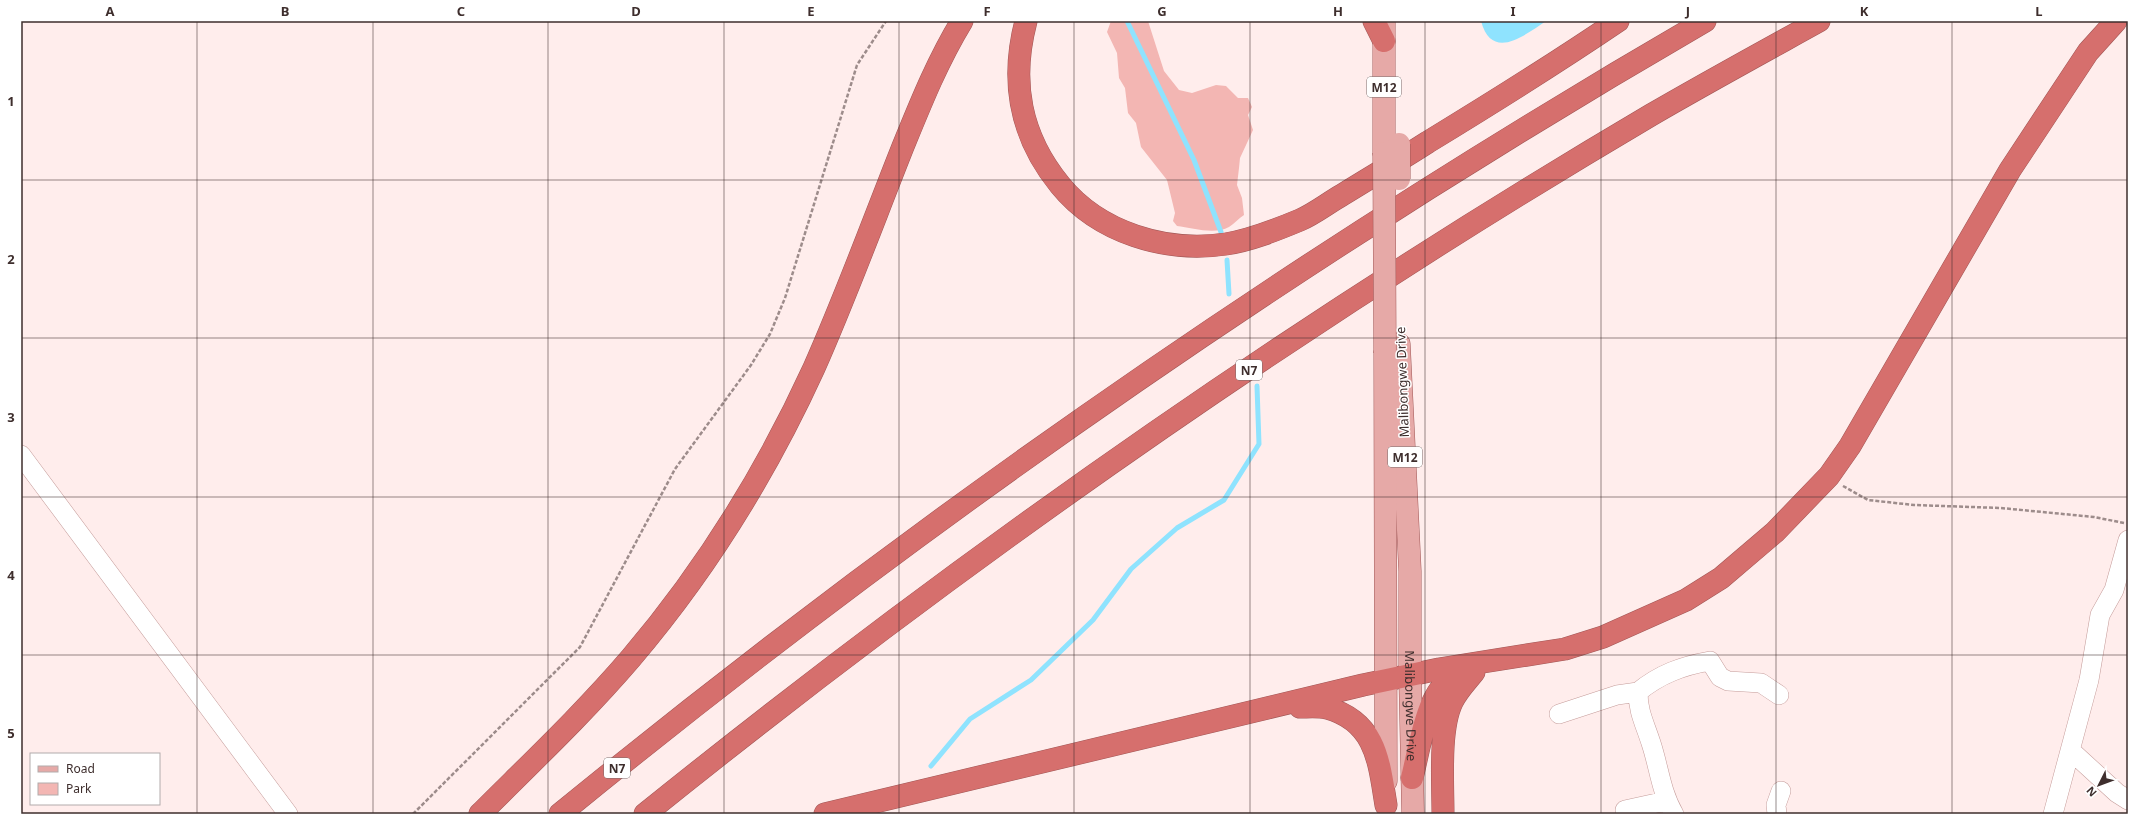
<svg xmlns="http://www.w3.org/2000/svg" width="2149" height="835" viewBox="0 0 2149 835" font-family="'Noto Sans',sans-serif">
	<rect width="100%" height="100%" fill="#ffedec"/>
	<!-- green -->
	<path fill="#f3b6b3" d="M1111,21h37l16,50 15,19 13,3 24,-8 10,1 12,12h10l4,9 -4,8 5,15 -13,28 -1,10 -2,17 5,13 2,17c-5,3 -10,9 -15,12 -14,8 -37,1 -52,-1l-4,-5 2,-8 -8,-33 -26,-33 -5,-24 -8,-10 -3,-25 -6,-10 -2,-25 -10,-21z"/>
	<!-- water -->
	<path fill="#8fe3fe" d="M1481,21h65c-21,14 -54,41 -65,0z"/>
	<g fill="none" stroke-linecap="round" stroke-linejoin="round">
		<!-- stream -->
		<path stroke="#8fe3fe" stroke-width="5" d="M1127,21l67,139 27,72
			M1227,260l2,34
			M931,766l39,-47 61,-39 62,-60 38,-51 46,-41 47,-28 35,-56 -2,-58"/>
		<!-- minor casing -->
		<g stroke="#c59c9a" stroke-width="20">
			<path id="minor" d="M21,455l267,359
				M1559,714l58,-19 21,-3
				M2070,750l47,43 11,7
				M1625,810l41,-9
				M1674,814c-13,-22 -15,-47 -23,-71 -6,-19 -13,-31 -13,-51 22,-18 44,-26 72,-31l10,16 8,4 33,2 18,12
				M1777,814l-1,-9 5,-14
				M2053,814l36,-134 11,-65 14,-25 14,-50"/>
		</g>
		<!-- major casing -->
		<g stroke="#a15857" stroke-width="23">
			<g id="major">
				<path d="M1384,153v-130"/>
				<path id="s1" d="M1399,344l11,227v104l3,139"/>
				<path d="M1385,353l1,428"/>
			</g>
		</g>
		<!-- highway casing -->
		<g stroke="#a15857" stroke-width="23">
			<path id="highway" d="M1026,21c-16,61 -6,115 34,164 39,48 106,68 166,59 25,-4 50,-14 74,-24 14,-6 28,-17 42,-25 29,-18 58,-35 86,-53 64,-39 128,-79 190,-121
				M1374,21l10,20
				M1300,707c8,0 19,-1 27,1 50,14 52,55 59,97
				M1412,778c6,-24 14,-76 32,-93 8,-7 19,-10 28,-13
				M480,814c51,-51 104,-101 151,-156 74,-87 135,-185 183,-290 32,-72 59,-146 88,-219 18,-44 35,-87 60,-128
				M560,814c360,-294 743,-560 1145,-793
				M645,814c318,-256 655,-492 1006,-699 55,-32 112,-63 168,-94
				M825,814l538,-129 76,-16 126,-20 38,-12 83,-37 35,-22 54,-46 54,-56 21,-30 160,-276 78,-118 28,-31
				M1443,814c0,-31 -4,-85 9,-112 5,-11 14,-20 22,-30"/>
		</g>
		<!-- path -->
		<path stroke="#9d8c8b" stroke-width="2.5" stroke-dasharray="4 2" stroke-linecap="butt" d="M1843,486l25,14 46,5 87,3 93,9 30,6
			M413,814l167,-167 95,-178 76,-104 19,-31 15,-36 72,-233 29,-44"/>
		<!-- minor -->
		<use href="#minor" stroke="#fff" stroke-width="19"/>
		<!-- major -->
		<use href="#major" stroke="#e6a9a7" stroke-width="22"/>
		<!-- highway -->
		<use href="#highway" stroke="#d66f6d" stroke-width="22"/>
		<!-- major-bridge casing -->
		<g stroke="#a15857" stroke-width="23" stroke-linecap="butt">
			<path id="major-bridge" d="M1399,144v35
				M1384,153l1,200"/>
		</g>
		<!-- major-bridge -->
		<use href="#major-bridge" stroke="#e6a9a7" stroke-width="22"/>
	</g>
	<!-- grid -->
	<path fill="none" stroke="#3e2e2d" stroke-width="1" stroke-opacity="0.55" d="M197,21v793M373,21v793M548,21v793M724,21v793M899,21v793M1074,21v793M1250,21v793M1425,21v793M1601,21v793M1776,21v793M1952,21v793M21,180h2107M21,338h2107M21,497h2107M21,655h2107"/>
	<g text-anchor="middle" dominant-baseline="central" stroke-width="3" stroke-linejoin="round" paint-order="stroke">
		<!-- shield labels -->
		<g fill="#fff" stroke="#786d6c" stroke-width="1">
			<rect x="1367" y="77" width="34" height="20" rx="3"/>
			<rect x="1236" y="360" width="26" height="20" rx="3"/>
			<rect x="1388" y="447" width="34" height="20" rx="3"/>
			<rect x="604" y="758" width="26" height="20" rx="3"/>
		</g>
		<g font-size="12" font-weight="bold" fill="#3e2e2d">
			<text x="1384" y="87">M12</text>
			<text x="1249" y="370">N7</text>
			<text x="1405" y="457">M12</text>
			<text x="617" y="768">N7</text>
		</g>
		<!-- street labels -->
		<g font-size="13" fill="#3e2e2d" stroke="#fff">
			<text transform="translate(1402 382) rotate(-92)">Malibongwe Drive</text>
			<text stroke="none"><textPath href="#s1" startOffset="362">Malibongwe Drive</textPath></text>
		</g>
	</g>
	<!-- border -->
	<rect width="2149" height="835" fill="none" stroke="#ffffff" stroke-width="44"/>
	<!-- legend -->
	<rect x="30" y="753" width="130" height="52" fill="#ffffff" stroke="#b2abab"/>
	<rect x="38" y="766" width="20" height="6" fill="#e6a9a7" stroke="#b2abab"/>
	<text x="66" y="773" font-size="12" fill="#3e2e2d">Road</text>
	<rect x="38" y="783" width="20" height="12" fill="#f3b6b3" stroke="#b2abab"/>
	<text x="66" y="793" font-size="12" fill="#3e2e2d">Park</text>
	<!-- north arrow -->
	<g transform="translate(2099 785) rotate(228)" stroke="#ffffff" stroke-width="3" paint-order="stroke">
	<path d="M0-3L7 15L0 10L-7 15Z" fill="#3e2e2d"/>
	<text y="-6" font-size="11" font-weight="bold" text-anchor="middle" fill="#3e2e2d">N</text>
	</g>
	<rect x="22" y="22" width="2105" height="791" fill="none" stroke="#3e2e2d" stroke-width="1.5"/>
	<g font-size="13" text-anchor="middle" font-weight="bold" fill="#3e2e2d">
		<text x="110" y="16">A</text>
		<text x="285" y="16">B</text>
		<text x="461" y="16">C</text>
		<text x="636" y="16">D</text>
		<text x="811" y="16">E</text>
		<text x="987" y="16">F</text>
		<text x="1162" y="16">G</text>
		<text x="1338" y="16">H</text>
		<text x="1513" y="16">I</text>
		<text x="1688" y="16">J</text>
		<text x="1864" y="16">K</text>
		<text x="2039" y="16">L</text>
		<text x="11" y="106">1</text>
		<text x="11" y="264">2</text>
		<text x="11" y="422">3</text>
		<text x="11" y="580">4</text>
		<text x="11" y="738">5</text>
	</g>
</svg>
